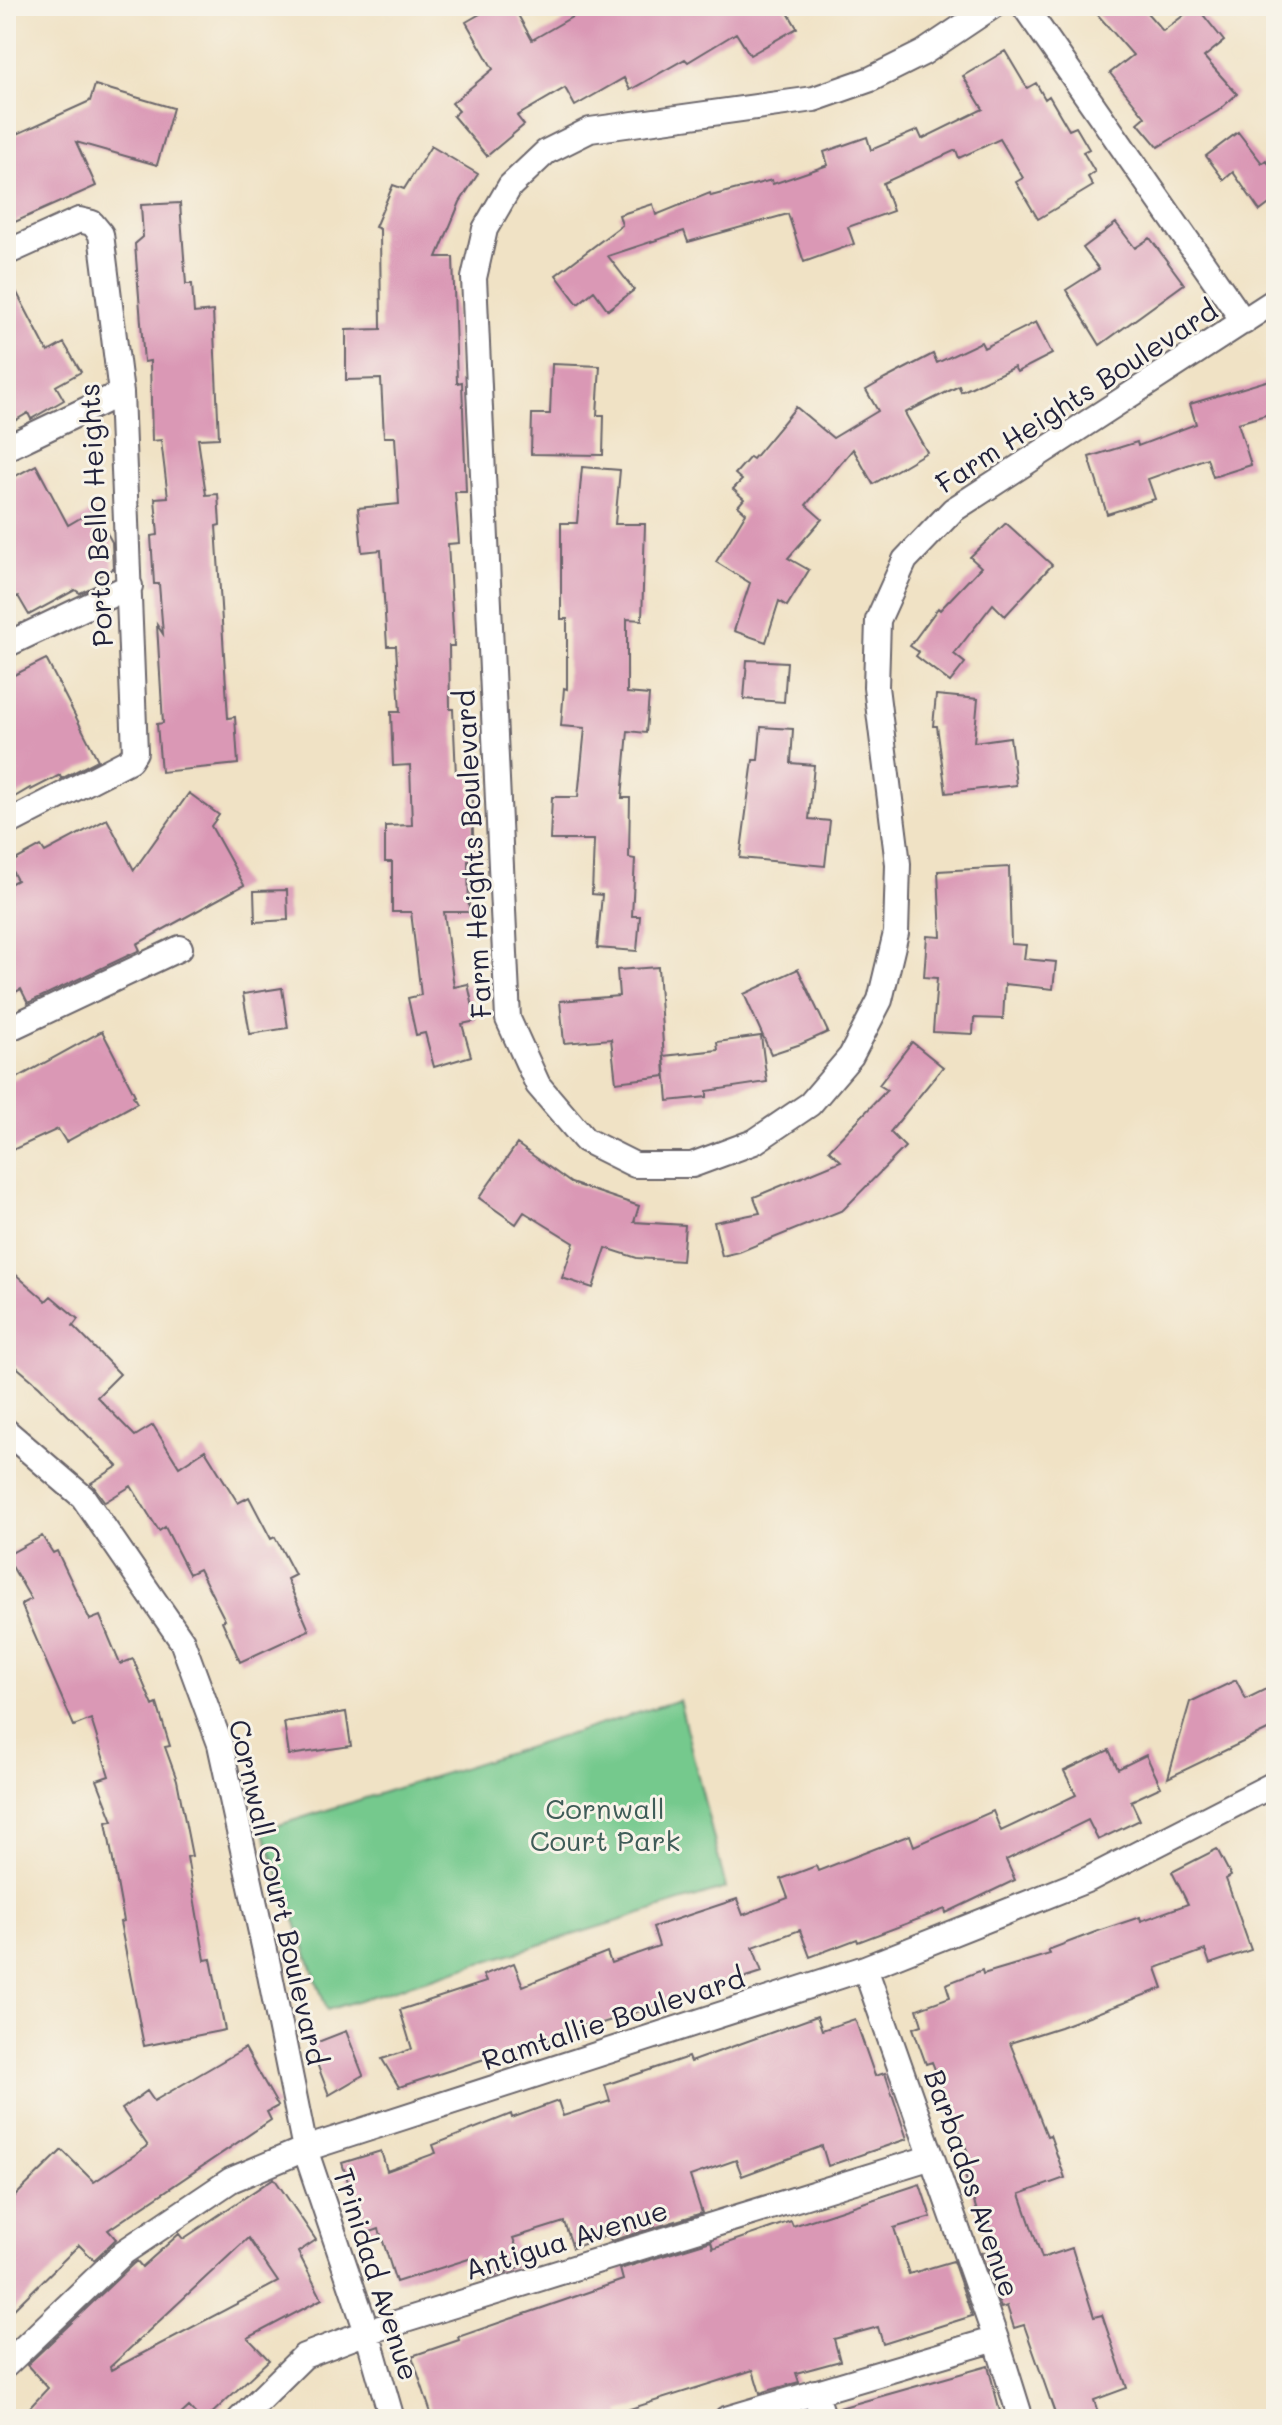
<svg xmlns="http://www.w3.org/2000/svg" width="1282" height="2425" viewBox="0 0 1282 2425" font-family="Mali,sans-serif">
	<rect width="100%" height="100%" fill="#f7f3e8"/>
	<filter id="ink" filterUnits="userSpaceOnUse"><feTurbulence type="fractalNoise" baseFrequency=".0125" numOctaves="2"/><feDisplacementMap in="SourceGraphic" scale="16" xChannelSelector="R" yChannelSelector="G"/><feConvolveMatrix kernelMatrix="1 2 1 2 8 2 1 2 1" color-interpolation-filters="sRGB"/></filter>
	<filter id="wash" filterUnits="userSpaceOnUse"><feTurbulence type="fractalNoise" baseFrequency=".006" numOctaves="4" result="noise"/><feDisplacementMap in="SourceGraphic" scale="32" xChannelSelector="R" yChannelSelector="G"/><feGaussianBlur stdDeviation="1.8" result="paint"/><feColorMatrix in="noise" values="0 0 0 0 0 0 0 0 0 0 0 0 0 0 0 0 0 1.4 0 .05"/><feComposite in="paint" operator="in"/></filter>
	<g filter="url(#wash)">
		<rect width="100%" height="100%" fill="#f0e2c5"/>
		<!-- green -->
		<path fill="#74c98d" stroke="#4b7664" stroke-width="2" d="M679,1700l47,188 -399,122 -64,-180z"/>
		<g id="blocks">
			<!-- building -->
			<path fill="#da98b5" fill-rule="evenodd" d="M494,6h19l19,34 59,-34h193l13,22 -47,27 -14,-22 -48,29 -3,-3 -55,31 -6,-12 -49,28 -10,-18 -48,28 7,9 -37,31 -34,-40 6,-5 -7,-8 41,-34 -27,-47z
				M1090,6h51l22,25 33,-25 28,35 -20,16 33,37 -19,17 -60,36 -20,-24 7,-6 -35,-44 23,-18z
				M1005,51l22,37 9,-5 9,16 4,-3 20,34 7,-3 13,22 -6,3 12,20 -7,5 5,9 -55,33 -22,-37 7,-4 -23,-39 -41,19 -3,-8 -73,33 10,28 -45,16 6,17 -50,18 -16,-48 -100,28 -4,-11 -76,25 26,34 -26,20 -14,-19 -16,13 -22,-29 66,-50 -3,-10 34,-11 3,11 54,-22 1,3 61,-16 1,4 55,-19 -4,-13 43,-15 4,13 47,-20 4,9 61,-30 -20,-33z
				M95,85l78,23 -16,57 -81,-23 20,44 -90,40v-87l84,-38z
				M1238,132l24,31 4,-3 10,14v25l-16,12 -27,-39 -9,8 -18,-24z
				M431,146l47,28 -18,28 -23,55h16l4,126 5,-1 4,110h-11l4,51 -11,1 6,102h-5l1,63h3l3,66h15l3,86h-6l1,51h-25l10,75 14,-3 8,37 -14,3 9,32 -37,11 -9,-34 -9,2 -8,-37 13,-3 -10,-83h-19v-50h-7v-36l27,-1 -2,-60 -17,1 -2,-54h9l-4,-66h-9l-6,-96 -19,2 -4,-44 41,-4 -4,-67h-11l-3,-58 -35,1v-50l35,-1 -1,-100 -5,-2 18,-42 11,4z
				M180,203l6,81h6l2,29 19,-2 6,127 -21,1 8,56 12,-1 2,31 -4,1 12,192 7,-1 3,47 -77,8 -4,-48 6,-1 -6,-98 6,9 -4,-50h-5l-3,-48 7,-1 -3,-37 13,-1 -7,-57 -9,1 -2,-80 -6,1 -9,-118 8,-7 -2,-32z
				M1116,223l19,25 15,-10 34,46 -84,61 -34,-55 33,-21 -16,-21z
				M6,272l42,80 16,-9 17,29 -25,14 8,14 -33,19 -3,-6 -22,13z
				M1036,322l16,32 -35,18 -3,-5 -53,25 -2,-6 -54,27 22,39 -54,32 -20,-35 -47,56 16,14 -34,39 21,12 -22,36 -8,-5 -13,41 -32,-11 16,-48 -34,-21 30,-49 -8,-7 6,-7 -11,-10 9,-9 -7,-6 15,-17 3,2 43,-52 37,31 45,-27 -12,-21 19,-11 48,-25 4,9 44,-21 3,6z
				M552,364l48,2 -3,49h7l-1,40 -72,-1 1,-40h18z
				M1276,378v34l-38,11 13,42 -38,12 -6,-19 -59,21 7,20 -48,15 -18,-57 48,-15 1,4 58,-22 -6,-20z
				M36,465l32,60 26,-15 18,32 1,27 -16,8v8l-17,8 -5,-3 -46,25 -11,-19 -12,7v-122z
				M582,467l38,3 -5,54h30l-3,96 -15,-1v74l22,2 -3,38 -18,-2 -6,67h8l-1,60 6,1 -3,57h8l-3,35 -40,-3 5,-53 -10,-1 2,-54h-44l2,-43h26l7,-69 -24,-2 3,-38 3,1v-70h-6v-96h16z
				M1006,523l46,42 -47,51 -12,-12 -39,50 11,9 -15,19 -34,-26 3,-4 -9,-6 28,-38 2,2 41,-43 -11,-10z
				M46,659l52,101 -37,19 -1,-4 -29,15 -1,-2 -24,14v-123z
				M747,660l40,2 -3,40 -40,-3z
				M936,695l42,4 -4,43 36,-5 6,48 -70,8 -9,-67h-4z
				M761,727l32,2 -2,34 23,2 -5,54 21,2 -5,45 -85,-8 13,-98h5z
				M189,793l30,22 -8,11 33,59 -107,59 3,6 -112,53 -7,-14 -15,8v-111l11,-6 -9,-16 33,-18 4,6 62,-33 27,51z
				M1009,867l2,77 15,1 -2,14 32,3 -3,27 -48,-5 -2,35 -29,-1 -1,16 -40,-2 4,-54 -13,-1 3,-41 14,1 -3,-66z
				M287,890l1,30 -33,2 -1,-31z
				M658,967l7,109 -49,6 -5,-43 -47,4 -4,-42 59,-5 -2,-26z
				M798,969l30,63 -27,12 -30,10 -27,-60z
				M282,988l6,40 -38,6 -7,-40z
				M102,1031l33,64 -2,1 4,7 -71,39 -8,-13 -52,24v-69z
				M761,1036l6,46 -60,9v6l-39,4 -4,-45 54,-6 -1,-8z
				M912,1042l31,25 -53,65 15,15 -62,63 -104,42 -17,4 -8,-34 46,-9 -6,-16 87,-36 -12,-11 58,-60 -8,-5z
				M517,1144l54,39 68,23 -5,16 51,3 -3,36 -45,-3 -31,-10 -13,40 -31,-10 12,-35 -50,-31 -8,12 -37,-26z
				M6,1266l40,35 5,-5 27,23 -5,7 47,48 -23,23 38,39 18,-11 26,42 26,-17 33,53 11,-6 22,42 4,-2 20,38 -8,4 22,51 -69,32 -18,-41 3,-1 -26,-51 -10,5 -24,-47 -6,4 -28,-45 -26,16 -14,-19 27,-17 -79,-80 -33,-28z
				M42,1536l11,17 4,-2 33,69 10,-4 20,48 13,-5 20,47 4,-2 13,42 -5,1 12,33 15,76 -5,1 18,103 6,-1 14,71 -81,16 -24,-124 4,-1 -18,-99 7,-1 -16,-41 12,-4 -18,-57 -17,7 -53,-122 10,-5 -25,-43z
				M1236,1680l10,19 30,-15v42l-108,52 22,-76z
				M346,1712l5,34 -62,9 -5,-33z
				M1109,1750l9,19 28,-14 15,32 -30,14 9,19 -42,20 -10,-20 -82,40 9,20 -69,33 -1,-4 -87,33 -1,-3 -47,18 -10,-27 -47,17 9,25 -169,54 -1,-4 -78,31 -2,-3 -113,37 -17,-28 30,-10 -12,-39 86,-28 -3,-7 31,-12 9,23 84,-34 4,11 48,-17 -6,-19 84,-28 6,16 45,-17 -7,-19 35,-13 2,5 92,-36 4,11 79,-35 8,20 75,-36 -12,-24z
				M1217,1849l14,27 -5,3 25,71 -41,14 -5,-14 -49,18 7,20 -103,39 -50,16 37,93 3,-1 15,43 -45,16 22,64 30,-10 22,69 8,-2 25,73 -33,12 6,19h-43l-33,-94 -10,3 -7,-22 -6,2 -20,-55 7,-2 -1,-5h2l-27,-79 10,-4 -40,-101 -6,2 -13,-36 9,-3 -5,-16 33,-12 -4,-13 36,-14 1,4 67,-20 -2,-4 50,-19 42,-14 1,4 47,-17 -16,-32z
				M817,2016l5,14 33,-11 20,57 10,-3 22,66 -79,27 -6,-20 -80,30 -6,-16 -46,16 12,37 -91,28 -2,-6 -36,13 -9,-26 -51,16 10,28 -39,14 -9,-23 -79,25 -17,-53 -14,5 -23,-71 39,-12 6,20 49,-18 -3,-8 78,-31 1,4 46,-17 5,15 47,-15 -5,-16 83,-28 2,5z
				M346,2031l17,44 -34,20 -19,-50z
				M245,2048l33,58 -11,6 4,8 -163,110 8,9 -22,21 -15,-15 -73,72v-112l56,-55 32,32 54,-36 -26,-37 25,-18 7,10z
				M274,2178l42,62 -18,12 24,47 -74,39 21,22 -63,59h-6l-11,-12 -13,12h-157l29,-31 -21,-23 106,-101 4,-3 5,6 37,-33 4,5zM248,2238l30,44 -167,88 -1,-3z
				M920,2184l11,33 -37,11 15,46 44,-13 19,55 -89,28 -5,-17 -44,12 6,22 -44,12 3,9 -39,11 -7,-23 -133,42 3,7h-190l-21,-63 47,-16 -1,-3 165,-57 -3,-11 91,-28 2,7 78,-27 2,5z
				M988,2366l14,53h-163l-3,-10z"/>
		</g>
	</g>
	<g filter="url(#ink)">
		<use href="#blocks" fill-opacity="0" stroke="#6a656b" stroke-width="2"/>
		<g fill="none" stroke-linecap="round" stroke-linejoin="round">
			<!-- street casing -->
			<g stroke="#6a656b" stroke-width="28">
				<path id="street" d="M993,6l-70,47 -52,26 -57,20 -224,31 -44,22 -36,34 -25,43 -11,49 34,741 30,66 47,55 50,25h57l62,-23 56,-38 41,-48 29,-56 16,-67 2,-69 -22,-177 2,-67 27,-60 48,-50 323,-210
					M1024,6l220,316
					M6,253l73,-33 13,3 9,11 20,159 14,359 -5,8 -124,64
					M6,448l115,-55
					M6,645l124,-59
					M6,1030l174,-82
					M6,1431l77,66 99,144 38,103 47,216 38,189 62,183 25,87
					M865,1968l131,371 25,80
					M6,2365l118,-113 107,-72 74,-31 560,-181 224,-89 187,-96
					M815,2392l9,27
					M240,2419l64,-63 63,-24 565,-175
					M726,2419l270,-80"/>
			</g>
			<!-- street -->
			<use href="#street" stroke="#fff" stroke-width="24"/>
		</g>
	</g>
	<g text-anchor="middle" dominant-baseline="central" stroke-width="6" stroke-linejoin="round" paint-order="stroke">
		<!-- street labels -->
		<g font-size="28" fill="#22223b" stroke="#f7f3e8">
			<text transform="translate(1076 396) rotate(-33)">Farm Heights Boulevard</text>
			<text transform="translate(95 515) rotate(-93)">Porto Bello Heights</text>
			<text transform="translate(472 854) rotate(-93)">Farm Heights Boulevard</text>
			<text transform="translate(279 1892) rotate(77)">Cornwall Court Boulevard</text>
			<text transform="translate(613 2018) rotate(-18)">Ramtallie Boulevard</text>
			<text transform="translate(973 2183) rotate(71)">Barbados Avenue</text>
			<text transform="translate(566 2239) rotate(-17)">Antigua Avenue</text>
			<text transform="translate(377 2274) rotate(72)">Trinidad Avenue</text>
		</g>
		<!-- park labels -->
		<g font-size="28" fill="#3f5c58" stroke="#f7f3e8">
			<text x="605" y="1808">Cornwall<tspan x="605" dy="32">Court Park</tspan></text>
		</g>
	</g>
	<!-- margin -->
	<rect width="1282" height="2425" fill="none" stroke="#f7f3e8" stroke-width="32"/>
</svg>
